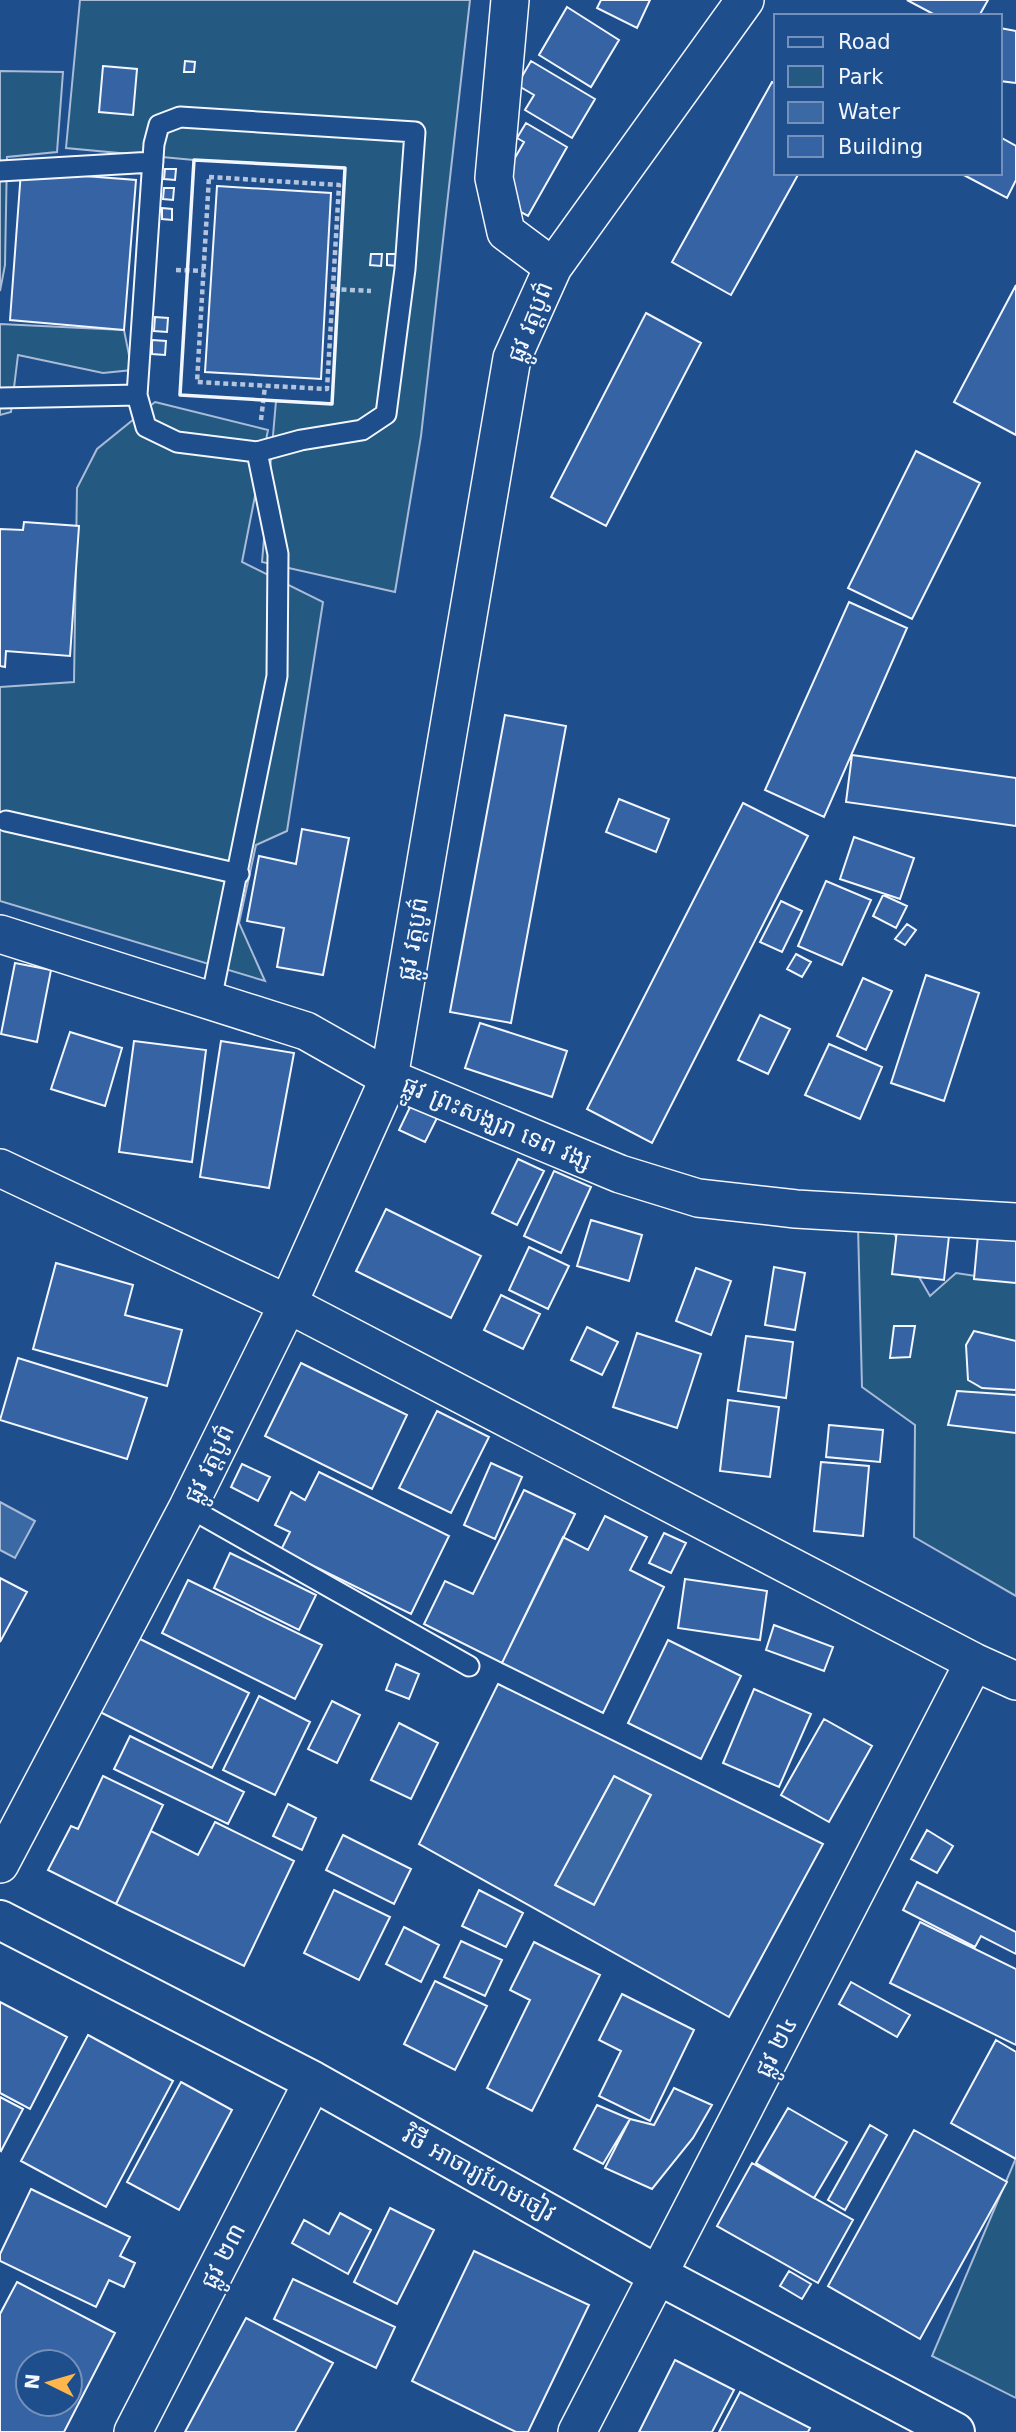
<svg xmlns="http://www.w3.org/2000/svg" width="1016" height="2432" viewBox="0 0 1016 2432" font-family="'DejaVu Sans','Noto Sans Khmer',sans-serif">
	<rect width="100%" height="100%" fill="#1f4e8c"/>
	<!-- green -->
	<path fill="#245a82" stroke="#a8bbd7" stroke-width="2" d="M80,0h390l-49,436 -26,156 -133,-30 14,-161 56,2 13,-235 -151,-8 -128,-12z
		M0,71l63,1 -6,80 -50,5 -2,108 -5,26z
		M0,324l124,6 8,40 -29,3 -85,-18 -7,57 -11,3z
		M155,402l113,28 -26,132 81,40 -36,229 -31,14 -17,78 26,58 -265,-80v-214l74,-5 3,-194 20,-39z
		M885,1218l45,78 26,-23 60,9v314l-102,-59 1,-112 -53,-38 -4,-160z
		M1016,2158v240l-84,-42z"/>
	<!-- water -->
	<path fill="#3b69a3" stroke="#a8bbd7" stroke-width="2" d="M0,1502l35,19 -20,37 -15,-8z
		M614,1776l37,19 -57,110 -39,-20z"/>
	<!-- building -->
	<path fill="#3563a3" stroke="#f2f6ff" stroke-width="2" fill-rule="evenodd" d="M601,0h49l-13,28 -40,-20z
		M907,0h81l-9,16h-42z
		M567,7l52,33 -28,47 -52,-32z
		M1000,28l16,3v52l-16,-2z
		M185,61l10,1 -1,10h-10z
		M531,61l64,38 -23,39 -47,-28 9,-15 -17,-10z
		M103,66l34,3 -4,46 -34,-3z
		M772,82l4,2v89h23l-68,122 -59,-33z
		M526,123l41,24 -39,69 -20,-11 -8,-21 24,-42 -7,-4z
		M1000,137l16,9v34l-9,18 -47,-25h40z
		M165,169h11l-1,11 -11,-1z
		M21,171l115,9 -12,150 -114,-10z
		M217,186l114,7 -10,186 -116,-7z
		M164,188h10l-1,12 -10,-1z
		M162,208l10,1v11l-10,-1z
		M371,254h11l-1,12 -11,-1z
		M387,254h11l-1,12 -10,-1z
		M1016,285v150l-62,-33z
		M646,313l55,30 -95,183 -55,-29z
		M155,317l13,1 -1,14 -13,-1z
		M152,340l14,1 -1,14 -13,-1z
		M916,451l64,32 -68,136 -64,-31z
		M24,522l55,4 -9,130 -64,-5 -1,16 -5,-1v-137l23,1z
		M849,602l58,26 -83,189 -59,-27z
		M505,715l61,11 -55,297 -61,-11z
		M852,755l164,23v48l-170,-24z
		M619,799l50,20 -13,33 -50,-20z
		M743,803l65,33 -156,307 -65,-34z
		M302,829l47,9 -26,137 -46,-8 7,-39 -37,-7 12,-65 37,8z
		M854,837l60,21 -14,41 -60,-20z
		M826,881l45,19 -29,65 -44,-19z
		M883,895l24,11 -11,22 -23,-12z
		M781,901l21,10 -20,41 -22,-10z
		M907,924l9,6 -11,15 -10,-6z
		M796,954l15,8 -9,15 -15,-8z
		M15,963l36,7 -14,72 -36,-8z
		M926,975l53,18 -35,108 -53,-18z
		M863,978l29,13 -26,59 -29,-14z
		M760,1015l30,14 -22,45 -30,-14z
		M480,1023l87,28 -15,46 -87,-29z
		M70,1032l52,16 -17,58 -54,-17z
		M134,1041l72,9 -14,112 -73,-10z
		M221,1041l73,12 -25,135 -69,-11z
		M829,1044l53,23 -22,52 -55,-24z
		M411,1105l26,13 -12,24 -26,-12z
		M518,1159l26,12 -27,54 -25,-12z
		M554,1171l37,16 -30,66 -37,-17z
		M386,1209l95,47 -30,62 -95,-47z
		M591,1220l51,15 -13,46 -52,-15z
		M897,1230l52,6 -5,44 -52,-6z
		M978,1235l38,3v45l-42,-4z
		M529,1247l40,19 -21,43 -39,-19z
		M56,1263l77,22 -8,30 57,15 -15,56 -134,-37z
		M774,1267l31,6 -10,57 -30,-5z
		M696,1268l35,13 -20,54 -35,-14z
		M501,1295l39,19 -17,35 -39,-19z
		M894,1326h21l-5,31 -20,1z
		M587,1327l31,15 -16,33 -31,-15z
		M974,1331l42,10v49l-34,-2 -14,-8 -2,-35z
		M637,1333l64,21 -24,74 -64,-21z
		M746,1336l47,6 -7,56 -48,-7z
		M18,1358l129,40 -20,61 -127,-39z
		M301,1363l106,52 -35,74 -107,-53z
		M957,1391l59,4v38l-68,-8z
		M728,1400l51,7 -9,70 -50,-6z
		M437,1411l52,26 -38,76 -52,-25z
		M829,1425l54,5 -3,32 -54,-5z
		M821,1462l48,4 -6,70 -49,-5z
		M491,1463l31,14 -27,62 -31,-14z
		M242,1464l28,13 -12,24 -27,-14z
		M319,1472l130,64 -38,78 -130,-64 9,-18 -15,-7 16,-33 14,8z
		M524,1490l51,24 -73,149 -78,-39 21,-43 28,13z
		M605,1516l42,21 -17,33 34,17 -61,126 -101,-50 61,-126 25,13z
		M664,1533l22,10 -15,30 -22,-10z
		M230,1553l86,42 -17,35 -85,-42z
		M0,1578l27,14 -27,50z
		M685,1579l82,12 -7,49 -82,-12z
		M188,1580l134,65 -27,54 -133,-66z
		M774,1625l59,22 -9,24 -58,-21z
		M136,1637l113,56 -37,75 -112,-56z
		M668,1640l73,36 -40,83 -73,-36z
		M396,1664l23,10 -10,25 -23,-9z
		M498,1684l325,160 -94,173 -310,-173zM614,1776l37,19 -57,110 -39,-20z
		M754,1689l57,25 -32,73 -56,-24z
		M259,1696l51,26 -35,73 -52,-25z
		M332,1701l28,14 -23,48 -29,-14z
		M824,1719l48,27 -43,76 -48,-27z
		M399,1723l39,20 -27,56 -40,-19z
		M130,1736l114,56 -16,32 -114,-55z
		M103,1776l60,29 -47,99 -68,-34 23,-44 7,3z
		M288,1804l28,14 -14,32 -29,-14z
		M215,1822l79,39 -50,105 -128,-62 35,-73 47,24z
		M927,1830l26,16 -16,27 -26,-14z
		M343,1835l68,34 -17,35 -68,-34z
		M917,1882l99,50v22l-35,-18 -6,11 -72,-37z
		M334,1890l56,27 -31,63 -55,-27z
		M479,1890l44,23 -17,34 -44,-21z
		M920,1922l96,47v76l-126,-62z
		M404,1927l35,18 -18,37 -35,-18z
		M461,1941l41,19 -17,36 -41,-19z
		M534,1942l66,33 -68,136 -45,-23 43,-88 -20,-10z
		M435,1981l52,25 -32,64 -51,-26z
		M851,1982l59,33 -13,22 -58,-33z
		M622,1994l72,36 -44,91 -51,-25 22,-45 -22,-11z
		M0,2002l67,35 -37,72 -30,-16z
		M88,2035l85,46 -67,126 -85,-46z
		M996,2040l20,12v107l-65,-36z
		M181,2082l51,28 -53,100 -52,-28z
		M674,2088l38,17 -19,33 -41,51 -47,-21 25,-49 24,6z
		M0,2097l23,12 -22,42 -1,-1z
		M597,2105l33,14 -27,45 -29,-15z
		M788,2108l59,34 -33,56 -58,-35z
		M870,2125l17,10 -42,75 -17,-10z
		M914,2130l93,52 -87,157 -92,-53z
		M752,2163l101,57 -35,63 -101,-57z
		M31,2189l99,48 -10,19 15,7 -11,24 -15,-7 -13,27 -96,-46v-7z
		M390,2208l44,22 -37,74 -43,-22z
		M340,2213l31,17 -23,44 -56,-31 12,-23 25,14z
		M474,2251l115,54 -61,127h-12l-104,-51z
		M789,2271l22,13 -9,15 -22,-13z
		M293,2279l102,48 -19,41 -102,-49z
		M17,2282l98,51 -51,99h-64v-118zM28,2362h42v42h-42z
		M246,2318l87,45 -38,69h-110z
		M675,2360l59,30 -22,42h-73z
		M740,2392l70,36 -2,4h-89z"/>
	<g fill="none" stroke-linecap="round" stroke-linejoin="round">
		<!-- lane casing -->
		<g stroke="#f2f6ff" stroke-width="23">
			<path id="lane" d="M180,117l235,15 -10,137 -19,145 -24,16 -61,10 -44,12 -80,-10 -31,-15 -9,-32 17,-251 5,-19z
				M0,171l153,-9
				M0,398l137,-3
				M6,821l233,53
				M211,1000l66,-324 1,-122 -21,-102
				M188,1507l281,159"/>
		</g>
		<!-- street casing -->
		<g stroke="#f2f6ff" stroke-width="40">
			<path id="street" d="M510,0l-16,178 12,54 47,35
				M0,934l306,97 83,47 231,96 78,24 98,11 220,13
				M0,1168l288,136 686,358 42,19
				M0,1864l188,-357 100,-203 101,-226 123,-720 41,-91 192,-267
				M133,2432l180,-351
				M577,2432l397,-770"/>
		</g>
		<!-- secondary casing -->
		<g stroke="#f2f6ff" stroke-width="42">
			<path id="secondary" d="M0,1920l313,161 345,194 297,157"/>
		</g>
		<!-- path -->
		<path stroke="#b3c4dc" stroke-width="4.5" stroke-dasharray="5 3.5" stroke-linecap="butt" d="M209,177l130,8 -12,204 -130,-7z
			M176,270l28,1
			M333,289l38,2
			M261,420l4,-34"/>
		<!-- lane -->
		<use href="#lane" stroke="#1f4e8c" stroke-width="19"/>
		<!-- street -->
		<use href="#street" stroke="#1f4e8c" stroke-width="37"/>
		<!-- secondary -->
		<use href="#secondary" stroke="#1f4e8c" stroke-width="38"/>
		<!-- wall -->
		<path stroke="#f2f6ff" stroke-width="3.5" d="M194,160l151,8 -13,236 -152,-9z"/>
	</g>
	<g text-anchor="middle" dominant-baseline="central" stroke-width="5" stroke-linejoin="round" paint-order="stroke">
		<!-- street labels -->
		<g font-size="24" fill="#f2f6ff" stroke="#1f4e8c">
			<text transform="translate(530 322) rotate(-68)">ផ្លូវ វត្តបូព៌</text>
			<text transform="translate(413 939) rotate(-80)">ផ្លូវ វត្តបូព៌</text>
			<text transform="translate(497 1123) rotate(23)">ផ្លូវ ព្រះសង្ឃរា ទេព វង្ស</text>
			<text transform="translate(209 1464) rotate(-64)">ផ្លូវ វត្តបូព៌</text>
			<text transform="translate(776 2047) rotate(-63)">ផ្លូវ ២៤</text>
			<text transform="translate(479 2174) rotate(29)">វិថី អាចារ្យហែមចៀវ</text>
			<text transform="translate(223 2256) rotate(-63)">ផ្លូវ ២៣</text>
		</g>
	</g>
	<!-- legend -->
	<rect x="774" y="14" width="228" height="161" fill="#1f4e8c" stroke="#7391ba" stroke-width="2"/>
	<rect x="788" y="37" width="35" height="10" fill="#1f4e8c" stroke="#7391ba" stroke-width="2"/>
	<text x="838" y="49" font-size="21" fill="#f2f6ff">Road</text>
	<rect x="788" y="66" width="35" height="21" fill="#245a82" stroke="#7391ba" stroke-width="2"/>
	<text x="838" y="84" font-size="21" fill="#f2f6ff">Park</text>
	<rect x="788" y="102" width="35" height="21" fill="#3b69a3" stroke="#7391ba" stroke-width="2"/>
	<text x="838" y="119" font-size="21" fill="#f2f6ff">Water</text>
	<rect x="788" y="136" width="35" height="21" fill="#3563a3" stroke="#7391ba" stroke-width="2"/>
	<text x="838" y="154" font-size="21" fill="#f2f6ff">Building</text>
	<!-- north arrow -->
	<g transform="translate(49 2383) rotate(275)"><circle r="33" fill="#1f4e8c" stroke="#7391ba" stroke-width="2"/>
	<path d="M0-5L12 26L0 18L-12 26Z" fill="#ffb74d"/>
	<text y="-10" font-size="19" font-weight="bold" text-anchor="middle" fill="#f2f6ff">N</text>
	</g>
</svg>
